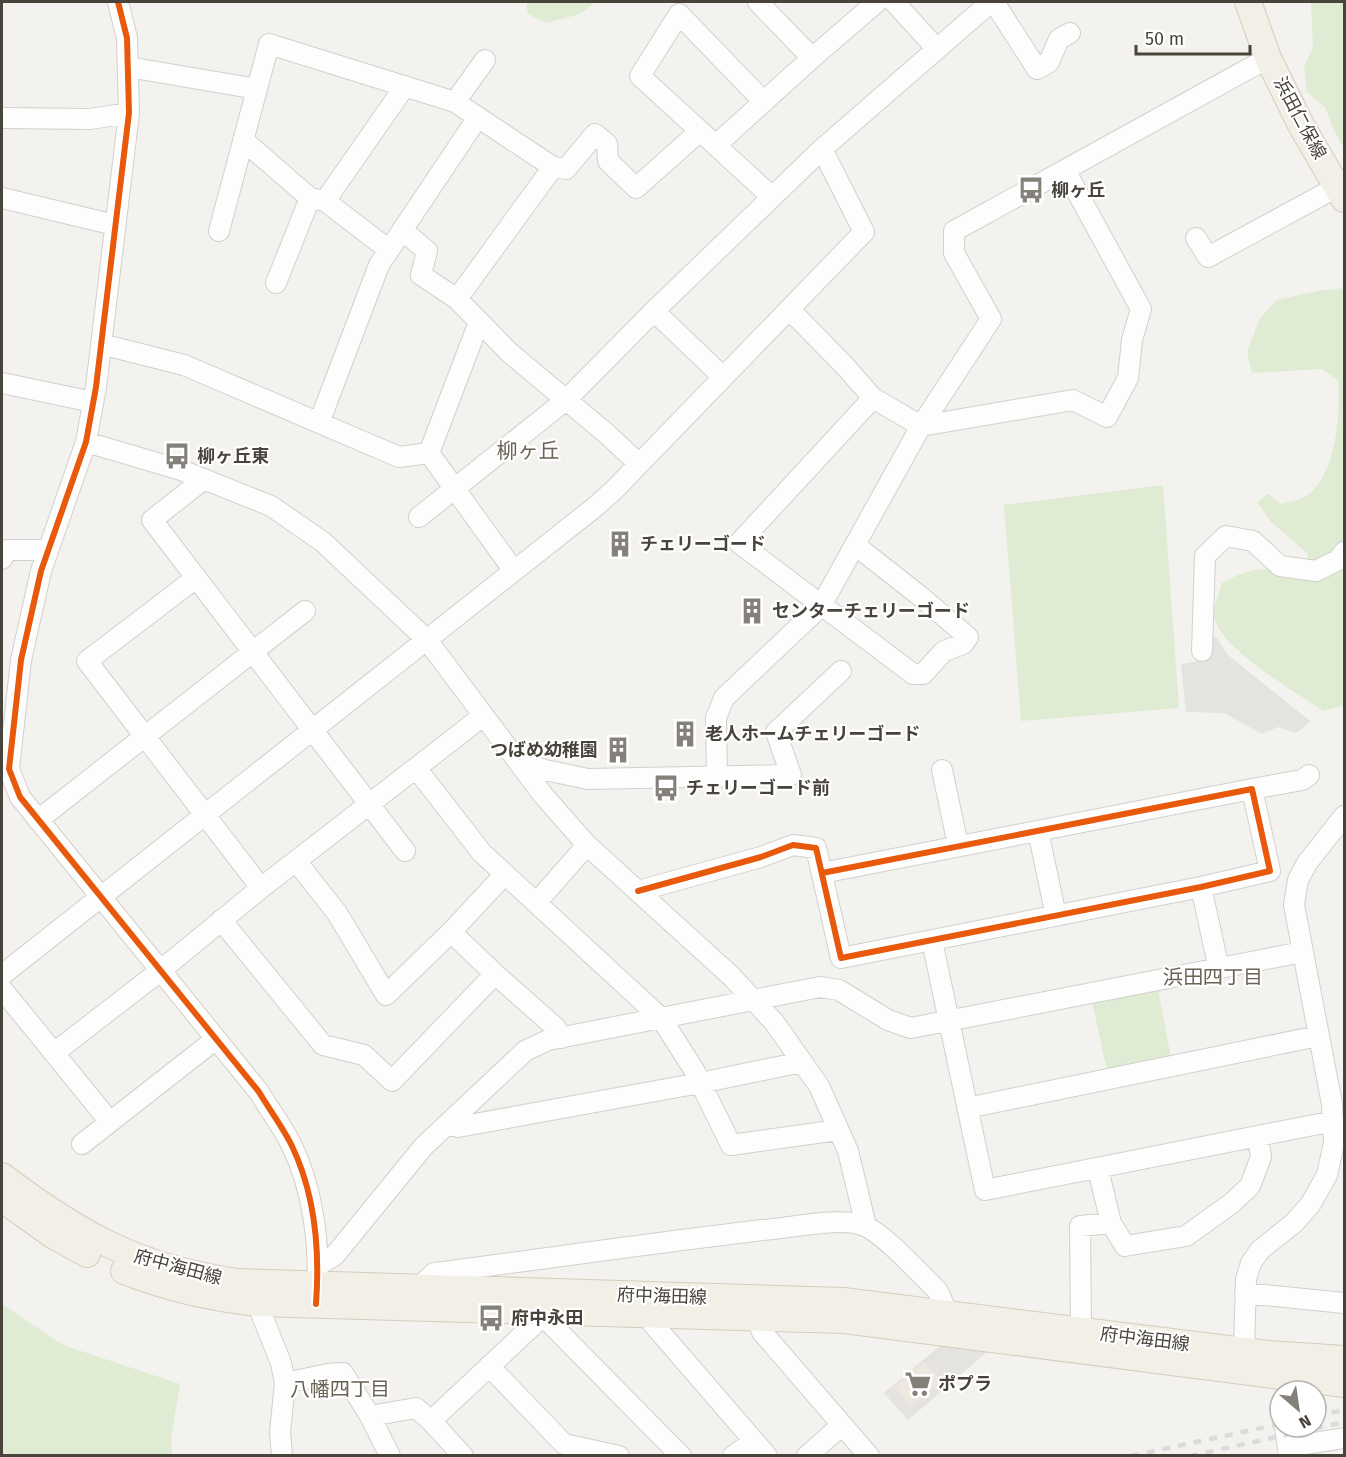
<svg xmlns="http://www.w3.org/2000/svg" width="1346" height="1457" viewBox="0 0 1346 1457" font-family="'Fira Sans','Noto Sans JP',sans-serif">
	<rect width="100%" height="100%" fill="#f3f2ef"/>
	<!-- commercial -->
	<path fill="#ede7dd" d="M941,1345l44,8 -77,67 -24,-27z"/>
	<!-- green -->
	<path fill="#dfebd2" d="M526,2h69l-15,12 -34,9 -18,-9z
		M1311,2h33v146l-9,-15 -10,-26 -18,-15 -3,-26 9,-18z
		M1344,288v417l-20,6c-25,-16 -109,-66 -110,-96 0,-10 6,-23 8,-32 32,-18 50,-16 85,-11l1,-18 -38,-33 -13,-19 11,-8 13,10c8,-2 20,-4 27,-9 29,-23 32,-80 30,-115l-17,-11 -69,4 -5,-21 13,-34 17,-18 40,-9z
		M1163,485l16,223 -158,13 -17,-216z
		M1158,989l13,68 -64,14 -15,-70z
		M2,1304l61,41 117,39 -9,55 1,16h-170z"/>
	<!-- parking -->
	<path fill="#e5e3e0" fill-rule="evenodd" d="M1209,637h7l12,18 82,66 -12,11h-6l-14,-5 -16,7 -38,-21 -38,-1 -5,-48 29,-5z
		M941,1345l47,6 -80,69 -24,-27zM925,1362l16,19 -30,26 -16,-20z"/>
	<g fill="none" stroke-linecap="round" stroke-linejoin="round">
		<!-- minor casing -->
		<g stroke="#d1d0cc" stroke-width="22">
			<path id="minor" d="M118,2l9,36 2,75 -33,274 -10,55 -45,129 -20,89 -12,109 11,28 239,295c10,17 23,34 32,52 23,46 29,103 26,154
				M758,2l54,56
				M894,2l43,47
				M994,2l43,67 12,-7 10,-23 11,-6
				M128,67l129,22
				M455,102l30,-42
				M764,102l-85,-88 -39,62 132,121
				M2,118l88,1 39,-6
				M243,140l67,58 15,3 80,-115
				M716,145l96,-87 65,-56
				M553,167l13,2 29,-35 12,10 1,17 28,27 64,-57
				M2,198l113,27
				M325,201l64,49
				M402,230l25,21 -6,24 36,24 54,55 96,80 32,30
				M219,231l50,-187 186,58 98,65 -96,132
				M1196,238l12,19 129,-70
				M276,283l34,-85
				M789,309l55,56 29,33 48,28 152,-26 34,17 21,-39 4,-38 9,-31 -76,-139
				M654,311l69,66
				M101,344l83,21 215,92 30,-4 85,118
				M2,383l91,19
				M319,423l60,-158 99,-148
				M86,442l95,28 90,36 52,36 104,98 116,155 44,50 143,130 44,47 45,64 29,65 18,75
				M429,453l50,-131
				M204,479l-52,41 253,331
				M419,517l147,-117 88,-89 168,-162 169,-147
				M855,545l65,51 48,41 -5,7 -19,7 -21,23h-10l-174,-131 134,-145
				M2,559l5,-9h41
				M196,578l-109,83 174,227
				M1202,651l3,-95 21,-20 27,5 27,25 36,5 22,-11 6,-8
				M518,761l27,9 43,9 203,-4 -15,-43 65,-61
				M416,768l66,85 179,165 33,52 37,75 107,-15
				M942,770l16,75
				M717,777l-1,-59 8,-20 97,-92 100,-180 70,-107 -37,-66v-22l314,-173
				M1252,789l50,-9 7,-5
				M38,820l267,-209
				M1038,831l18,85
				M296,861l41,52 49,82 65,-63 54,-58
				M1201,887l18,82
				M638,891l123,-34 32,-12 23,3 25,110 360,-71 69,-16 -18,-82 -430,84
				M536,903l51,-58
				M221,920l102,125 41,10 28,26 103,-107
				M451,932l44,42 60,53 6,11
				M932,941l53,249 349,-69
				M2,975l593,-468 18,-16 251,-259 -42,-83
				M2,989l108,133
				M54,1053l106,-82 101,-83 222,-172
				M967,1108l351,-72
				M448,1124l10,3 242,-44 102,-21
				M82,1144l134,-105
				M1098,1169l13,54 14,23 61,-10 46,-33 18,-17 11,-29 -3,-20
				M319,1265l16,-10 89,-109 101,-95 23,-11 272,-53 19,3 49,30 23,8 391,-76
				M419,1287l15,-14c109,-14 219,-30 329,-43 27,-2 75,-13 99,-5 20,6 59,50 75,65 7,12 9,21 7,35
				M1245,1293l99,10
				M544,1301l-1,15 138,140
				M652,1302l1,22 114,132
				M257,1303l24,60 4,20 -5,49 2,24
				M757,1317l5,15 107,124
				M1081,1331l-1,-105 31,-3
				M1244,1351l2,-72 5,-16 9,-13 34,-27 16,-18 17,-30 7,-32 -2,-39 -38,-199 4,-25 9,-17 37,-47
				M489,1366l75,78 55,12
				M285,1383l43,-9 15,-1 27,43 20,40
				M370,1416l46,-8 15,13 32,35
				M431,1421l112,-105
				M1285,1427l4,29
				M1288,1447l56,-9
				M733,1456l21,-15
				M807,1456l35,-31"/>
		</g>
		<!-- major casing -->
		<g stroke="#d3cebe" stroke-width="28">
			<path id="major" d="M1248,2l20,56 33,67 43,74
				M2,1176c78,59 137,92 236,106l605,19 425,53 76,5
				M2,1199l52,37 33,18
				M124,1271c43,17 87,27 133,32l587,17 500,64"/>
		</g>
		<!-- minor -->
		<use href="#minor" stroke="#fdfdfd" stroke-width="20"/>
		<!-- major -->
		<use href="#major" stroke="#f1efe6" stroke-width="26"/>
		<!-- rail -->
		<path stroke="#dbdbdb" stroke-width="4.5" stroke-dasharray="8 8" stroke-linecap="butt" d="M1316,1416l28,-6
			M1131,1456l149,-32
			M1190,1456l154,-34"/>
		<!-- cycleway casing -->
		<g stroke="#fff" stroke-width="10">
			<path id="cycleway" d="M118,2l9,36 2,75 -33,274 -10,55 -45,129 -20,89 -12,109 11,28 239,295c10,17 23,34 32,52 24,49 29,106 25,160
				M638,891l123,-34 32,-12 23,3 25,110 360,-71 69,-16 -18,-82 -430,84"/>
		</g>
		<!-- cycleway -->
		<use href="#cycleway" stroke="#e8590c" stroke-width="6"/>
	</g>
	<!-- icons -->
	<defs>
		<g id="bus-bare" transform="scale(2.07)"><path d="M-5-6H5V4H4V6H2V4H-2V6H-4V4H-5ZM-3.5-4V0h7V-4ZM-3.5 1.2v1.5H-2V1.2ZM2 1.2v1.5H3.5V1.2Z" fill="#84817a" stroke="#fff" stroke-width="2.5" paint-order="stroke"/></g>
		<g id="building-bare" transform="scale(2.07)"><path d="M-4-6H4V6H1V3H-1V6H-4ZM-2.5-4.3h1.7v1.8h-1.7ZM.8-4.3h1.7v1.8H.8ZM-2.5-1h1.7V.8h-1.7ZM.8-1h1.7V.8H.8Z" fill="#84817a" stroke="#fff" stroke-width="2.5" paint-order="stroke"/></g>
		<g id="supermarket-bare" transform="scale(2.07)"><path d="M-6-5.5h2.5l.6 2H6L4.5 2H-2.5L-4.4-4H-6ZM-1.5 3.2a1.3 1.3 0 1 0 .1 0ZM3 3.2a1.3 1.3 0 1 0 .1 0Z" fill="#84817a" stroke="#fff" stroke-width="2.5" paint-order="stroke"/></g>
	</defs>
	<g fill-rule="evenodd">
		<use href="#bus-bare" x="1031" y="190"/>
		<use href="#bus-bare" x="177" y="456"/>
		<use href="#building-bare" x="620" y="544"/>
		<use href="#building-bare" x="752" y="611"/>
		<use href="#building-bare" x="685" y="734"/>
		<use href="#building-bare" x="618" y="750"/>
		<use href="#bus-bare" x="666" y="788"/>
		<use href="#bus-bare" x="491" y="1318"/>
		<use href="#supermarket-bare" x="918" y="1384"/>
	</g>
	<g text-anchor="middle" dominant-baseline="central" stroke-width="4.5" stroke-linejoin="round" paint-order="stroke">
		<!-- street labels -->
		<g font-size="18" fill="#49443b" stroke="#fff">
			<text transform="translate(1300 118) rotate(62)">浜田仁保線</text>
			<text transform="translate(178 1267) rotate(15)">府中海田線</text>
			<text transform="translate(662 1296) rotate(2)">府中海田線</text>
			<text transform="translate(1145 1339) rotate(7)">府中海田線</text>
		</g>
		<!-- poi labels -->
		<g font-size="18" font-weight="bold" fill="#49443b" stroke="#fff" text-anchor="start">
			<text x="1051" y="190">柳ヶ丘</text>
			<text x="197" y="456">柳ヶ丘東</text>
			<text x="640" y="544">チェリーゴード</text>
			<text x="772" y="611">センターチェリーゴード</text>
			<text x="705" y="734">老人ホームチェリーゴード</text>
			<text x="598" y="750" text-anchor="end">つばめ幼稚園</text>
			<text x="686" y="788">チェリーゴード前</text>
			<text x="511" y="1318">府中永田</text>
			<text x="938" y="1384">ポプラ</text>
		</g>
		<!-- neighbourhood labels -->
		<g font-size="20" fill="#6b6353" stroke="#fff">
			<text x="1213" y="977">浜田四丁目</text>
			<text x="340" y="1389">八幡四丁目</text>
		</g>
		<!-- quarter labels -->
		<g font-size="21" fill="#6b6353" stroke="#fff">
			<text x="528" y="451">柳ヶ丘</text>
		</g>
	</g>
	<!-- border -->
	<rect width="1346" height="1457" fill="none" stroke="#49443b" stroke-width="6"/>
	<!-- north arrow -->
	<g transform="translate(1298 1409) rotate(151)"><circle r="28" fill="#ffffff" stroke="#b6b4b1" stroke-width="1.5"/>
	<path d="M0-4.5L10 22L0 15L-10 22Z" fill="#84817a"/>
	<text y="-9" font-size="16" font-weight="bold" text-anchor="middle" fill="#49443b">N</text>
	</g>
	<!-- scale -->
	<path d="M1136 45v9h114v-9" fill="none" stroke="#49443b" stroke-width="3"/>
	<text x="1145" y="45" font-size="18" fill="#49443b" stroke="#ffffff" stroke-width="4.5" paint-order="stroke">50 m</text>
</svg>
